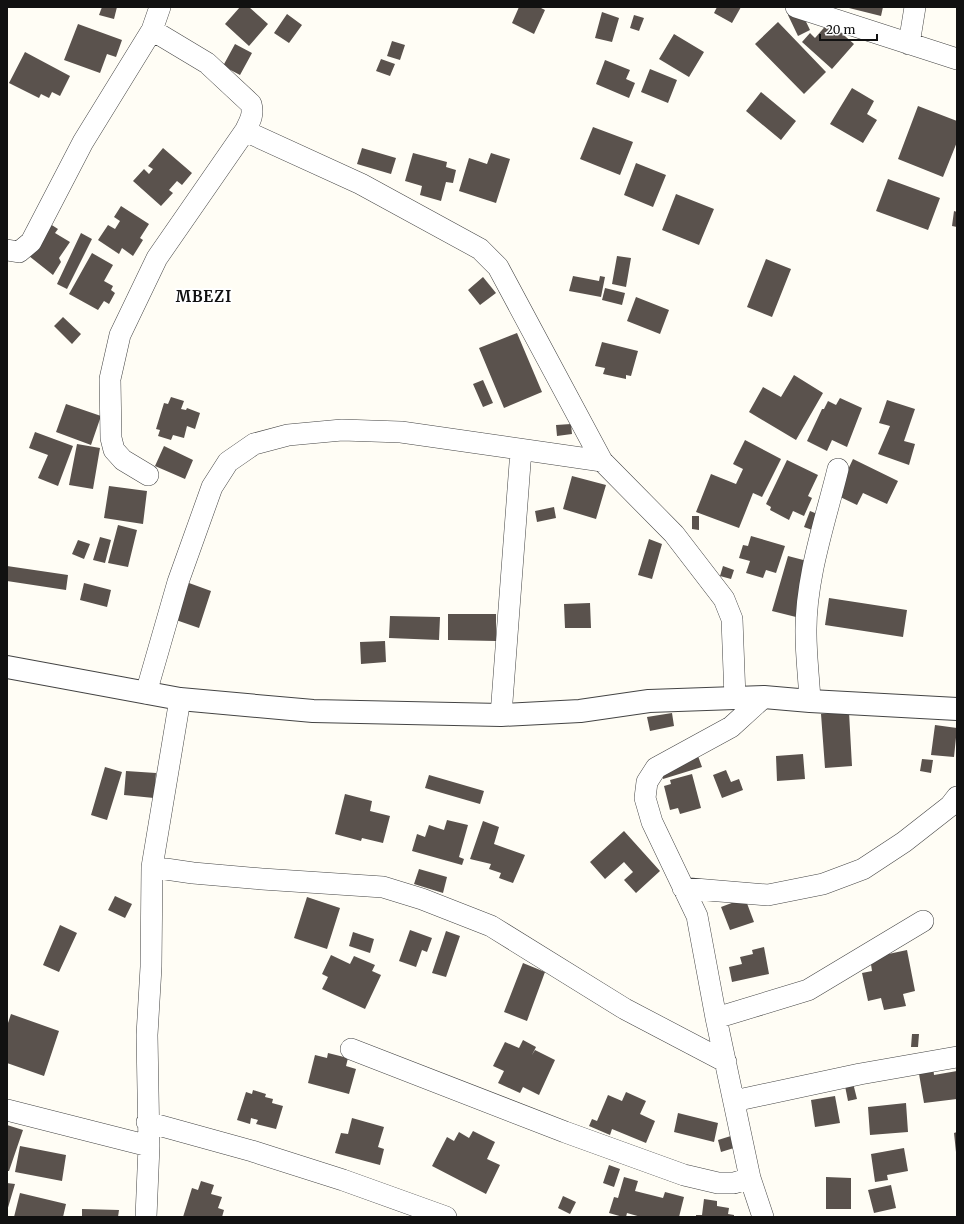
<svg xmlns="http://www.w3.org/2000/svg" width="964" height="1224" viewBox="0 0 964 1224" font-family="Merriweather,serif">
	<rect width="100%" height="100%" fill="#fffdf5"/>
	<!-- building -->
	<path fill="#5a524d" d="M102,7h15l-3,12 -15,-4z
		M240,7h9l19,17 -19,22 -24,-22z
		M519,7h20l6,3 -11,24 -22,-11z
		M717,7h24l-9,16 -18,-10z
		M845,7h38l-2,9z
		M800,9l10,21 -12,6 -10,-21z
		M602,12l17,6 -7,24 -17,-4z
		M287,14l15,11 -13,18 -15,-10z
		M634,15l10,3 -5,13 -9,-3z
		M778,22l48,50 -22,22 -49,-50z
		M829,22l25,22 -22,25 -30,-27 8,-9 5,5z
		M78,24l44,16 -6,17 -9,-3 -7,19 -36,-13z
		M674,34l30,18 -15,25 -30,-18z
		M392,41l13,4 -5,15 -13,-4z
		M235,44l17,9 -12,22 -17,-9z
		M25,52l45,24 -10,20 -8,-4 -3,6 -8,-4 -2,4 -30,-15z
		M381,59l14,5 -5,12 -14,-5z
		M605,60l25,10 -4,9 9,4 -6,15 -33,-14z
		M650,69l27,11 -9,23 -27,-11z
		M852,88l22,13 -7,13 10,6 -14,23 -33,-19z
		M761,92l35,29 -15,19 -35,-29z
		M918,106l39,15v21l-14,35 -45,-18z
		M593,127l40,15 -13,33 -40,-16z
		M163,148l29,25 -10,12 -5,-4 -8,9 4,3 -12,13 -28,-25 11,-12 5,5 4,-5 -5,-3z
		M362,148l34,10 -5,16 -34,-10z
		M413,153l34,9 -1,5 10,3 -3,13 -7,-1 -5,19 -21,-6 2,-9 -17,-5z
		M491,153l19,6 -14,44 -37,-12 10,-33 18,6z
		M636,163l30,12 -13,32 -29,-12z
		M888,179l52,19 -12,32 -52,-19z
		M676,194l38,15 -15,36 -37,-15z
		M121,206l28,18 -9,14 3,2 -10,16 -11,-8 -3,6 -21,-14 10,-15 7,4 5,-8 -6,-4z
		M954,211l3,1v15l-5,-1z
		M47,222l11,7 -3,4 15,9 -11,16 2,4 -8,13 -24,-19z
		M81,233l11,6 -25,50 -10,-5z
		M92,253l21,12 -9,16 9,5 -2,4 4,3 -6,11 -5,-3 -6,9 -29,-16z
		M617,256l14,2 -5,29 -14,-3z
		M766,259l25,10 -19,48 -25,-10z
		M573,276l26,5 1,-5 5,1 -4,20 -32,-6z
		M483,277l13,16 -16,12 -12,-15z
		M605,288l20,5 -3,12 -20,-5z
		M636,297l33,13 -9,24 -33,-13z
		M63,317l18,17 -9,10 -18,-18z
		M517,333l25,59 -38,16 -25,-60z
		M602,342l36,9 -7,25 -5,-1v4l-23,-5 2,-6 -10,-2z
		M794,375l29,18 -27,47 -47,-28 14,-25 18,10z
		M483,380l10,23 -10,4 -10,-23z
		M171,397l13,4 -3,8 5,1 1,-2 13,5 -5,16 -8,-3 -3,12 -11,-3 -2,5 -13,-4 2,-6 -4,-1 8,-26 4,1z
		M840,398l22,10 -15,39 -15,-7 -5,11 -20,-10 15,-32h2l4,-8 8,4z
		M887,400l28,9 -11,32 11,3 -6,21 -31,-11 12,-28 -11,-3z
		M66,404l35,12 -10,29 -35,-13z
		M571,424l1,10 -15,2 -1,-11z
		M35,432l38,14 -15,40 -20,-8 10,-23 -19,-7z
		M745,440l36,19 -19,38 -9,-4 -14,35 -43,-16 15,-38 25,10 7,-15 -10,-5z
		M77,444l23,4 -7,41 -24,-4z
		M164,446l29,14 -8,19 -30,-13z
		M853,459l45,22 -11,23 -24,-11 -6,12 -21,-10z
		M787,460l31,15 -10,21 4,2 -8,18 -11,-5 -4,9 -19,-10 1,-3 -5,-3z
		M572,476l34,9 -10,34 -33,-10z
		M109,486l38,5 -4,33 -39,-6z
		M554,507l2,11 -19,4 -2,-11z
		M810,511l10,4 -5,16 -11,-4z
		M692,516h7v14l-7,-1z
		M118,525l19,5 -9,37 -20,-4z
		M751,536l34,10 -9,27 -10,-3 -3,8 -17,-5 4,-12 -11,-3 4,-13 5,1z
		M100,537l11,3 -6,23 -12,-3z
		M649,539l13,5 -10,35 -14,-4z
		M78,540l12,4 -6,15 -12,-5z
		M788,556l23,6 -15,55 -24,-6z
		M7,566l61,9 -2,15 -59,-9z
		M723,566l11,4 -3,9 -11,-3z
		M84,583l27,7 -4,17 -27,-7z
		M189,583l22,8 -12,37 -23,-8z
		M829,598l78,12 -4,27 -78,-12z
		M590,603l1,25h-26l-1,-24z
		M448,614h48v27l-48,-1z
		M390,616l50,1 -1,23 -50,-2z
		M385,641l1,21 -25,2 -1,-22z
		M849,712l3,54 -27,2 -4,-54z
		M672,713l2,13 -24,5 -3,-14z
		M935,725l22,3 -3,29 -23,-2z
		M803,754l2,25 -28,2 -1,-25z
		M698,756l4,11 -39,12 -3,-11z
		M922,759l11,1 -2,13 -11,-2z
		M105,767l17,5 -15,48 -16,-5z
		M726,770l5,12 8,-3 4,11 -21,8 -9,-23z
		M126,771l30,2 -2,25 -30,-3z
		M692,774l9,34 -21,6 -2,-6 -8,2 -6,-24 7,-2 -1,-4z
		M429,775l55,16 -4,13 -55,-16z
		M345,794l27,7 -2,10 20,5 -7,27 -21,-5 -1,3 -26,-7z
		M447,820l21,5 -9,32 5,2 -2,6 -50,-14 5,-17 8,3 4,-12 15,5z
		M483,821l16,6 -5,17 31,11 -12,28 -14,-5 2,-5 -12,-4 2,-5 -21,-5z
		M624,831l36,40 -24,22 -12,-13 9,-8 -9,-10 -19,17 -15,-17z
		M419,869l28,8 -4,16 -29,-9z
		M115,896l17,8 -7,14 -17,-8z
		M307,897l33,11 -13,41 -33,-11z
		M745,898l9,24 -24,8 -9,-23z
		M60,925l17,8 -18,39 -16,-7z
		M410,930l22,8 -5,14 -5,-2 -6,17 -17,-6z
		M446,931l14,5 -14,41 -14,-4z
		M353,932l21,7 -4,14 -21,-7z
		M764,947l5,27 -37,8 -3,-15 13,-3 -2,-7 13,-3 -1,-4z
		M907,950l8,41 -12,3 3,12 -22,4 -3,-12 -13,3 -6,-28 10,-2 -2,-13z
		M331,955l19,9 4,-8 21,9 -3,6 9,4 -16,34 -43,-20 6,-12 -6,-3z
		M523,963l22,9 -18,49 -23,-9z
		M11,1014l48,17 -15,45 -37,-13v-37z
		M912,1034h7l-1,13h-7z
		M523,1040l13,7 -4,8 3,-5 20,10 -16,35 -16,-8 -3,6 -22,-10 6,-12 -11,-5 12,-24 14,6z
		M328,1053l20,5 -2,8 10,3 -7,25 -41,-11 7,-28 12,3z
		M933,1066l1,9 23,-4v28l-33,4 -6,-35z
		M853,1083l4,16 -9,2 -3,-15z
		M253,1090l13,4 -1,3 8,2 -1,4 11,3 -7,23 -20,-5 2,-4 -7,-2 -1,6 -13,-4 9,-28 6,2z
		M626,1092l20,9 -6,13 15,7 -9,22 -34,-14 -2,6 -21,-9 3,-7 5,2 11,-26 14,6z
		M835,1096l5,27 -25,4 -4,-27z
		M906,1103l2,29 -38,3 -2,-28z
		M678,1113l40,10 -4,19 -40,-10z
		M352,1118l32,9 -6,20 6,2 -4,16 -45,-12 6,-20 7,1z
		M7,1125l16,5 -14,41h-2z
		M473,1131l22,11 -8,17 13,6 -14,29 -54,-28 15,-29 7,4 5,-9 10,6z
		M957,1132v19l-1,1 -2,-19z
		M734,1135l3,12 -16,5 -3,-12z
		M20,1146l46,9 -4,26 -47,-9z
		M904,1148l4,23 -21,4 1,5 -13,2 -4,-28z
		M609,1165l11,4 -6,18 -11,-4z
		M624,1177l14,4 -3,10 28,7 2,-6 19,5 -5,20h-38l-14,-4 -1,4h-3l-14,-4 5,-16 4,1z
		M826,1177l25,1v31h-25z
		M201,1181l13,4 -3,9 11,3 -4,11 6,2 -2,7h-39l9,-29 6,2z
		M7,1183l8,1 -8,27z
		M891,1185l5,23 -22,5 -6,-23z
		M20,1193l46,11 -3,13h-49z
		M563,1196l13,6 -6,12 -12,-6z
		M704,1199l13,2v5l12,2 -1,6 6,1v2h-38v-2h6z
		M82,1209l37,1 -1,7h-36z"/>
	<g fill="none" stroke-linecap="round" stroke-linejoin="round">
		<!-- minor casing -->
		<g stroke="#444" stroke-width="22">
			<path id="minor" d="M796,7l161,52
				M909,44l6,-37
				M245,131l116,53 119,65 18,18 104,194 72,73 50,65 8,20 3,79
				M7,250l12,2 12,-10 52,-100 69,-112 8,-23
				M148,475l-25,-15 -9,-10 -3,-12 -1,-59 10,-44 37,-77 88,-127c5,-10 9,-16 6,-27l-44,-41 -55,-33
				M146,693l32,-111 34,-95 16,-25 26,-18 34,-9 54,-5 59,2 201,29
				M810,701c-1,-22 -4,-45 -4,-67 -1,-55 19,-112 32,-165
				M501,715l20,-265
				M152,867l41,6 69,6 121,8 39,12 69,27 134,83 101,53
				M683,888l85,7 55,-11 40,-15 41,-27 46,-36 7,-9
				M716,1018l92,-28 115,-69
				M351,1049l214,83 119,43 34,8h16l16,-5
				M734,1101l126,-27 97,-17
				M7,1110l142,36
				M147,1122l105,29 91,29 103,37
				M146,1217l3,-71 -2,-111 4,-68 1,-100 28,-168
				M763,1217l-13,-39 -34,-160 -19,-102 -45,-94 -7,-24 2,-16 9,-14 75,-41 33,-30"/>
		</g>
		<!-- tertiary casing -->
		<g stroke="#444" stroke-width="24">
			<path id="tertiary" d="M7,667l173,32 133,12 188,4 79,-4 69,-10 115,-4 46,4 147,8"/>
		</g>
		<!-- minor -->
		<use href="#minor" stroke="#fff" stroke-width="21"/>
		<!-- tertiary -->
		<use href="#tertiary" stroke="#fff" stroke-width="22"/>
	</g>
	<g text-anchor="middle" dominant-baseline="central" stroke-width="4" stroke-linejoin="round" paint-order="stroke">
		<!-- district labels -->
		<g font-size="15" font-weight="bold" letter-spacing="1" fill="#111" stroke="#fff">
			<text x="204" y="296">MBEZI</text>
		</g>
	</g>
	<!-- border -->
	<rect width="964" height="1224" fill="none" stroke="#111111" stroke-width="16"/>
	<!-- scale -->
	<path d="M820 34v6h57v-6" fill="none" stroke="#111111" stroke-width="2"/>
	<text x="826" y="34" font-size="12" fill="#111111" stroke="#ffffff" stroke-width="3" paint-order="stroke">20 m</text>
</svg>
